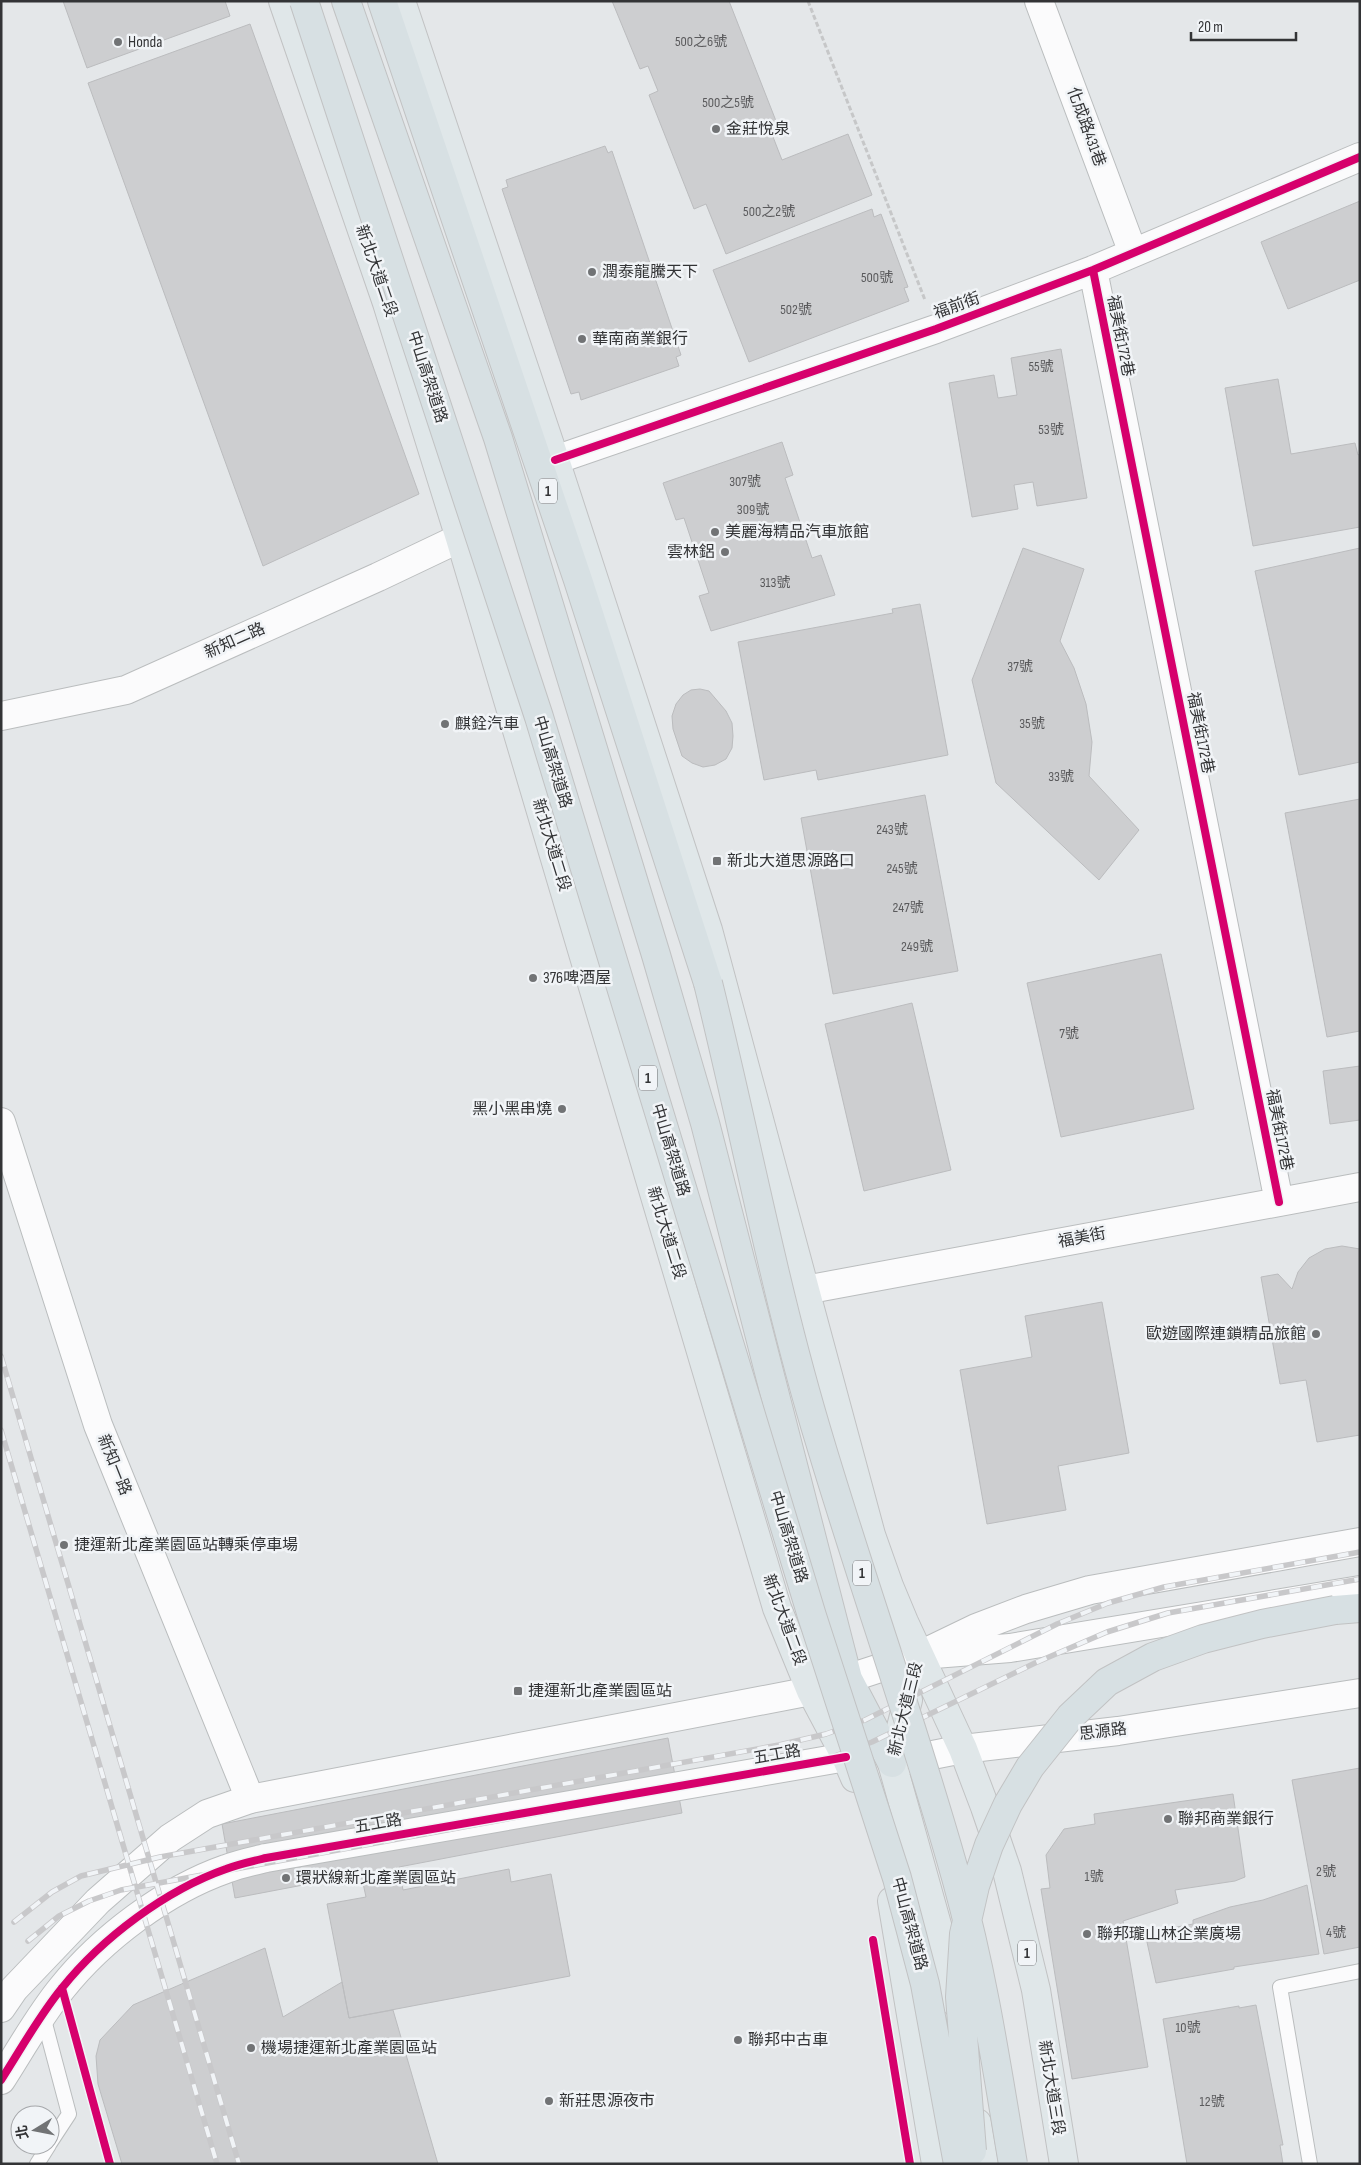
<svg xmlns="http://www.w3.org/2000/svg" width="1361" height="2165" viewBox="0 0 1361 2165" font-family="'Sofia Sans Condensed','Noto Sans TC',sans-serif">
	<rect width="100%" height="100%" fill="#e4e7e9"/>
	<!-- building -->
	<path fill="#cdced0" stroke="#bbbcbe" d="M63,1h162l5,15 -143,52z
		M612,1h117l47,120 -8,3 14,36 66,-26 24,61 -146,59 -20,-50 -12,5 -45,-114 9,-4 -10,-25 -8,3z
		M250,24l169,470 -156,72 -175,-483z
		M605,146l3,7 4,-2 69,204 -5,2 3,9 -98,34 -2,-8 -8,2 -69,-205 6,-2 -2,-7z
		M1360,201v79l-72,29 -27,-67z
		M872,209l2,8 7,-3 27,73 -4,1 5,13 -160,61 -36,-92z
		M1061,349l26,149 -50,8 -4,-24 -19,3 4,24 -46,8 -23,-134 45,-8 4,23 19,-3 -6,-37z
		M1278,379l13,75 64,-11 3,12 2,-1v73l-107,19 -28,-158z
		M782,442l11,33 -8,3 27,80 9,-3 14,40 -124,36 -12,-35 10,-3 -25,-75 -8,2 -13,-37z
		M1023,548l61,21 -24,72 14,27 12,36 6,38 -3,34 50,54 -40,50 -103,-97 -24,-103z
		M1360,548v214l-61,13 -44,-204z
		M920,604l28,151 -130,25 -2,-10 -52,10 -26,-138 155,-29 -1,-4z
		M700,689l9,2 17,20 6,12 1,13 -1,12 -6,11 -11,6 -12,2 -11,-4 -10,-7 -9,-27 -1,-13 4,-12 7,-9 8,-5z
		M925,795l33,176 -125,23 -32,-176z
		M1360,799v232l-33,6 -42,-224z
		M1161,954l33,155 -133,28 -34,-154z
		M912,1003l39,167 -87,21 -39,-167z
		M1360,1066v54l-30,4 -7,-53z
		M1342,1246l18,3v186l-43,7 -11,-62 -26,4 -19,-107 17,-3 14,15 6,-17 11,-14 16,-9z
		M1102,1302l27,151 -71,13 8,44 -79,14 -27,-154 72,-13 -7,-41z
		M668,1738l14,75 -283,54 4,23 106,-21 2,13 40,-8 19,102 -221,42 -22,-114 39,-7 -5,-23 -126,24 -13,-74z
		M1360,1768v179l-36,7 -32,-174z
		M1233,1794l12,83 -10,4 -60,9 3,13 -55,18 25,146 -76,12 -31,-190 9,-1 -4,-33 18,-26 31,-5 -1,-10z
		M1307,1885l12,69 -85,13v2l-78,14 -11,-50 48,-9v-4l37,-13 33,-7z
		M265,1948l18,69 59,-35 7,36 44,-8 45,154h-316l-24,-80 -2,-28 4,-16 33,-35z
		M1256,2005l27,140h-3l3,19h-96l-24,-145 76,-13v2z"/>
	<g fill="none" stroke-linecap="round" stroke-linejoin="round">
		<!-- service casing -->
		<g stroke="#babdbe" stroke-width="16">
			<path id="service" d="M43,2016l26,98 -19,29
				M37,2164l12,-19
				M1310,2164l-30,-177 80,-16"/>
		</g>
		<!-- minor casing -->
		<g stroke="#babdbe" stroke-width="30">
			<path id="minor" d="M1039,1l94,252
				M1093,270l186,932
				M555,460l381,-131 157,-59 267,-113
				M1,716l125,-26 252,-113 82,-39
				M1,1122l97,303 152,374
				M805,1290l555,-103"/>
		</g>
		<!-- tertiary casing -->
		<g stroke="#babdbe" stroke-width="30">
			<path id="tertiary" d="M1,2008l13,-19 84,-88 72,-63 37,-24 43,-15 561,-108
				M1,2080c20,-31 38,-64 61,-92 40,-50 104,-98 164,-119 13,-5 27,-8 40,-11l580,-101"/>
		</g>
		<!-- secondary casing -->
		<g stroke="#babdbe" stroke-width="30">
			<path id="secondary" d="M934,1654l76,-6 350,-58
				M825,1686l95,-31 56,-27 50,-19 64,-19 270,-48
				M897,1762l66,-13 155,-18 242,-38"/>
		</g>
		<!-- primary casing -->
		<g stroke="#c1c2c3" stroke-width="30">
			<path id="primary" d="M283,1l104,302 73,235 317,1070 34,83 35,66 9,21
				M401,1l154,459 153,470 163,605 18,51 15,36 59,127 22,58 22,64 29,119 28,174
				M908,1700l-16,63 59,212 4,27
				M892,1901l44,263
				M977,2123l7,41"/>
		</g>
		<!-- trunk casing -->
		<g stroke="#c1c2c3" stroke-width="30">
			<path id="trunk" d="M346,1l152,437 158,517 49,168 143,556 44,84
				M382,1l196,579 130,403
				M1335,1610l25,-2"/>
		</g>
		<!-- path -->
		<path stroke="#c6c7c8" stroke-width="3" stroke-dasharray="5 2.5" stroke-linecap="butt" d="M808,1l117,299
			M96,2111l14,53"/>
		<!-- service -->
		<use href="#service" stroke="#fbfbfc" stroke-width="14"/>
		<!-- minor -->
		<use href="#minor" stroke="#fbfbfc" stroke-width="28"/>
		<!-- tertiary -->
		<use href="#tertiary" stroke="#fbfbfc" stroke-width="28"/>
		<!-- secondary -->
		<use href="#secondary" stroke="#fbfbfc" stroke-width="28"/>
		<!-- primary -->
		<use href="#primary" stroke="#e0e7e9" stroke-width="28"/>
		<!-- trunk -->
		<use href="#trunk" stroke="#d7e0e3" stroke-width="28"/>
		<!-- rail casing -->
		<g stroke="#c8c8ca" stroke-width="5.5">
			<path id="rail" d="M1,1356l238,808
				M1,1430l216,734
				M14,1922l38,-30 29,-16 79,-19 619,-112 47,-11 39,-14 192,-96 51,-21 56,-16 196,-35
				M28,1941l31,-25 30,-15 32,-11 663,-122 48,-11 40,-15 163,-79 72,-31 61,-19 192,-34"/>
		</g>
		<!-- rail -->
		<use href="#rail" stroke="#f1f4f7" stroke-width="4" stroke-dasharray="11" stroke-linecap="butt"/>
		<!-- trunk-bridge casing -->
		<g stroke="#c1c2c3" stroke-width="30" stroke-linecap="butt">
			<path id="trunk-bridge" d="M304,1l235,716 273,899 85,262 28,106 33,180
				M708,983c38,153 66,308 112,459 44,147 96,291 137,439 26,93 40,188 56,283
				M972,2151l-12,-154 4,-63 11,-48 14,-41 19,-41 22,-37 40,-50 37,-35 46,-25 50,-18 59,-15 73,-14"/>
		</g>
		<!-- trunk-bridge -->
		<use href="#trunk-bridge" stroke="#d7e0e3" stroke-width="28"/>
		<!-- cycleway casing -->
		<g stroke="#f1f4f7" stroke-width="11">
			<path id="cycleway" d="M1093,270l186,932
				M555,460l381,-131 157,-59 267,-113
				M873,1940l37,224
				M62,1988l48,176
				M1,2080c20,-31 38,-64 61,-92 40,-50 104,-98 164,-119 13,-5 27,-8 40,-11l580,-101"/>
		</g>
		<!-- cycleway -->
		<use href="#cycleway" stroke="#d6006c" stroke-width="8"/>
	</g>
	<!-- markers -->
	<g fill="#717375" stroke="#f1f4f7" stroke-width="2">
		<circle cx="118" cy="42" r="5"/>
		<circle cx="716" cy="129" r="5"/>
		<circle cx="592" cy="272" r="5"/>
		<circle cx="582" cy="339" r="5"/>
		<circle cx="715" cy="532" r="5"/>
		<circle cx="725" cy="552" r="5"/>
		<circle cx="445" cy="724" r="5"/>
		<rect x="712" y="856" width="10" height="10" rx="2.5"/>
		<circle cx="533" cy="978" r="5"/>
		<circle cx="562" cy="1109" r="5"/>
		<circle cx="1316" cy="1334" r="5"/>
		<circle cx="64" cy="1545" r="5"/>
		<rect x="513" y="1686" width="10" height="10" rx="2.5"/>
		<circle cx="1168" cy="1819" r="5"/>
		<circle cx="286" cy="1878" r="5"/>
		<circle cx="1087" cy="1934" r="5"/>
		<circle cx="738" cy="2040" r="5"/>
		<circle cx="251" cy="2048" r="5"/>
		<circle cx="549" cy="2101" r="5"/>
	</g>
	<g text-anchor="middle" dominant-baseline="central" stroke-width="5" stroke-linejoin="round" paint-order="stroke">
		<!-- number labels -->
		<g font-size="14" fill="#5a5a5c">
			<text x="701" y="41">500之6號</text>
			<text x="728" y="102">500之5號</text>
			<text x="769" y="211">500之2號</text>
			<text x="877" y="277">500號</text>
			<text x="796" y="309">502號</text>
			<text x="1041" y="366">55號</text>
			<text x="1051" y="429">53號</text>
			<text x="745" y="481">307號</text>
			<text x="753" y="509">309號</text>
			<text x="775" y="582">313號</text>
			<text x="1020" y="666">37號</text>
			<text x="1032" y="723">35號</text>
			<text x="1061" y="776">33號</text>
			<text x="892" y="829">243號</text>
			<text x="902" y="868">245號</text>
			<text x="908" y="907">247號</text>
			<text x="917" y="946">249號</text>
			<text x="1069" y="1033">7號</text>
			<text x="1326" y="1871">2號</text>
			<text x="1094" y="1876">1號</text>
			<text x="1336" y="1932">4號</text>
			<text x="1188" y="2027">10號</text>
			<text x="1212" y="2101">12號</text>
		</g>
		<!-- shield labels -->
		<g fill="#f1f4f7" stroke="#6c6e70" stroke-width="1">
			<rect x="539" y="478.5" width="18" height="25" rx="4"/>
			<rect x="639" y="1065.5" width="18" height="25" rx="4"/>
			<rect x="853" y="1560.5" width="18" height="25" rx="4"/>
			<rect x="1018" y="1940.5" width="18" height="25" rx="4"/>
		</g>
		<g font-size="15" font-weight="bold" fill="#333436">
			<text x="548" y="491">1</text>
			<text x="648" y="1078">1</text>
			<text x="862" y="1573">1</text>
			<text x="1027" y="1953">1</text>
		</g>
		<!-- poi labels -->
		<g font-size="16" fill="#333436" stroke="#f1f4f7" text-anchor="start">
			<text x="128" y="42">Honda</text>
			<text x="726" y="129">金莊悅泉</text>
			<text x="602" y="272">潤泰龍騰天下</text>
			<text x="592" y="339">華南商業銀行</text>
			<text x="725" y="532">美麗海精品汽車旅館</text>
			<text x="715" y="552" text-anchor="end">雲林鋁</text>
			<text x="455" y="724">麒銓汽車</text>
			<text x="727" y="861">新北大道思源路口</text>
			<text x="543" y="978">376啤酒屋</text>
			<text x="552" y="1109" text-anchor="end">黑小黑串燒</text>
			<text x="1306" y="1334" text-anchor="end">歐遊國際連鎖精品旅館</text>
			<text x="74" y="1545">捷運新北產業園區站轉乘停車場</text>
			<text x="528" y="1691">捷運新北產業園區站</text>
			<text x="1178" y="1819">聯邦商業銀行</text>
			<text x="296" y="1878">環狀線新北產業園區站</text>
			<text x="1097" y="1934">聯邦瓏山林企業廣場</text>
			<text x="748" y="2040">聯邦中古車</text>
			<text x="261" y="2048">機場捷運新北產業園區站</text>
			<text x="559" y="2101">新莊思源夜市</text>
		</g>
		<!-- street labels -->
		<g font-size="16" fill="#333436" stroke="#f1f4f7">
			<text transform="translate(1086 127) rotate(70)">化成路431巷</text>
			<text transform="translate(376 271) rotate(71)">新北大道二段</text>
			<text transform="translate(957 306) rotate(-20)">福前街</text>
			<text transform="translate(1120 336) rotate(79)">福美街172巷</text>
			<text transform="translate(427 377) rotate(72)">中山高架道路</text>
			<text transform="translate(235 641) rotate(-24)">新知二路</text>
			<text transform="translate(1200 733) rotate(79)">福美街172巷</text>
			<text transform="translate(552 762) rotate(73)">中山高架道路</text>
			<text transform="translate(551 845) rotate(73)">新北大道二段</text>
			<text transform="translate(1279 1130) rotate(79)">福美街172巷</text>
			<text transform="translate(670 1150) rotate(73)">中山高架道路</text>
			<text transform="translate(666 1233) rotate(73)">新北大道二段</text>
			<text transform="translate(1082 1238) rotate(-11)">福美街</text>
			<text transform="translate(114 1465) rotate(68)">新知一路</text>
			<text transform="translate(788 1537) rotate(73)">中山高架道路</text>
			<text transform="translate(784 1620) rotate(70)">新北大道二段</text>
			<text transform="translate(906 1709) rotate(-76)">新北大道三段</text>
			<text transform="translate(1103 1732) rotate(-7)">思源路</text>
			<text transform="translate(777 1755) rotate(-10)">五工路</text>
			<text transform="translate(378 1824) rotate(-10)">五工路</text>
			<text transform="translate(909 1924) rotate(75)">中山高架道路</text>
			<text transform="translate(1051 2088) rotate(81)">新北大道三段</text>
		</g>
	</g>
	<!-- border -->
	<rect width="1361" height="2165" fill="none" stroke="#333436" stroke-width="5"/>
	<!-- north arrow -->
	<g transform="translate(35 2130) rotate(260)"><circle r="24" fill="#f1f4f7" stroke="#a5a7aa"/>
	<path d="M0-4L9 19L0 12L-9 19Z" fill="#717375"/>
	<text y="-8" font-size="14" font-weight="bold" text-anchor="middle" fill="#333436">北</text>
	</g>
	<!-- scale -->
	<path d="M1191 32v8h105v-8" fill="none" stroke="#333436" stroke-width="2.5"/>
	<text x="1198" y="32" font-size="15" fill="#333436" stroke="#f1f4f7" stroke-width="4" paint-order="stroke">20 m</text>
</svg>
